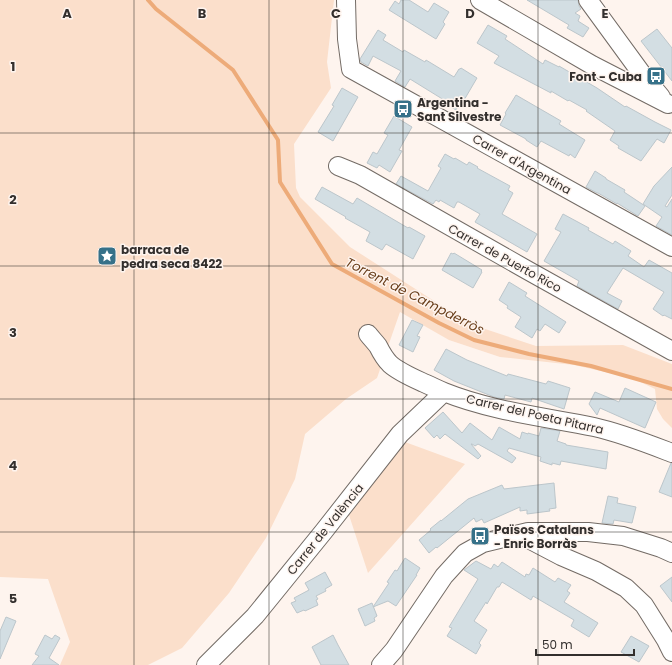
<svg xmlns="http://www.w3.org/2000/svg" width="672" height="665" viewBox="0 0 672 665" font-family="Poppins,sans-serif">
	<rect width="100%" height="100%" fill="#fef4ee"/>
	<!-- green -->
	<path fill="#fbdfcb" d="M0,0h334l-7,62 4,26 -37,56 2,44 4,9 50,50 120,77 66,22 87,-1 49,19v64l-9,-9 -6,-10 -2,-20 -23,-11 -58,-13 -74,-8 -51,-17 -49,-28 -23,66 -31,21 -41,35 -10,45 -29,59 -37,55 -47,55 -34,17h-88l10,-23 -22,-63 -48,-2z
		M405,442l60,22 -97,109 -19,-58z"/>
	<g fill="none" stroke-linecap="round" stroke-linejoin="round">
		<!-- stream -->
		<path stroke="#edab79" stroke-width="4" d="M148,0l8,9 77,61 45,70 2,42 52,82 107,59 35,17 55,14 62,12 81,23"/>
	</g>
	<!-- building -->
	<path fill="#d3dee3" stroke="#bcc6cb" d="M401,0h8l19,12 6,-9 15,9 -6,10 2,2 -9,15 -47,-29 6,-9 4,3z
		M527,0h51l1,6 2,3 -6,4 5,3 -2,5 11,7 -6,9 -16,-9 2,-3z
		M488,25l19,11 -2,3 38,25 2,-4 14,7v-1l38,22 28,19 1,-1 29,16 16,8 -7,13 -7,-4 -16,22 -23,-13 1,-2 -9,-6 5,-9 -29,-20 1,-1 -18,-10 -1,1 -17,-10v2l-57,-30 5,-7 -22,-13z
		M657,29l15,19v33l-31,-40z
		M378,30l8,5 -3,5 20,12 1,-2 21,12 1,-2 28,17 5,-8h1l1,-1 16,10 -17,29 -2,-1 -2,4 -13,-8 1,-2 -34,-21 -5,8 -7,-4 -3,-2 6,-10 -28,-15 -5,10 -7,-4 -1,-3z
		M342,88l16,9 -25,44 -15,-9 16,-26 -2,-1z
		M516,95l45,26 -2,3 26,16 -10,18 -5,-4 -1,2 -28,-15 -4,6 -11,-7v-1l-26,-14 6,-11 -1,-1z
		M394,116l18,11 -13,23 3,1 -12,21 -11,-7 -2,3 -10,-5 6,-11 4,2 11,-19 -4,-2z
		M445,154l9,5 1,-1 12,7 2,-3 9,5 -1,1 33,18 -2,4 5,3 -11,21 35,20 -10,18 -52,-30 5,-8 -21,-12h-2l-3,6 -14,-8 -1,2 -3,-2 -3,4 -37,-20 5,-8 27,15 13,-23 -3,-2z
		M672,167v28l-7,11 2,1 5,-8v36l-16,-9 6,-9 -19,-13 11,-18z
		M595,171l11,7v1l19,11 -1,2 21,14 -7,10 -21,-13v1l-19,-11h-1l-11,-6z
		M322,187l31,17 4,-6 51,30 1,-1 16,9 -12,23 -27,-15 -4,6 -16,-9 4,-9 -25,-14 1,-1 -31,-18z
		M563,214l26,14 -1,2 25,14 2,-3 16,10 -3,5 16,11 5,-7 23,13v46l-8,-4 -1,1 -10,-7 11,-17 -41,-24 -16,25 15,8 -4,8 -41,-23 2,-5 -35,-20 17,-29 -6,-3z
		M451,253l2,1 1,-1 28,17 -1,1 1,1 -9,16 -31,-18z
		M509,282l18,11 -2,3 41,26 -7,11 -14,-9 -5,7 -3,-2 -5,9 -17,-11 6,-10 -14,-9 1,-2 -9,-6z
		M412,320l11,5 -6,11 3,1 -7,15 -14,-7z
		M446,349l21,11 40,16 1,-2 38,10 2,-3 22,7 -6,21 -32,-11 -1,4 -26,-7 -1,4 -10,-2 -40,-16 -20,-11z
		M625,388l31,14 -11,26 -45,-20 -3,7 -8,-11 6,-12 24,10z
		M443,412l19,21 8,-10 22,17 7,-13 21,12 2,-7 6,2v-1l11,3 2,-8 19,3 -3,10 9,3v1l42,7 -2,17 -45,-8 -1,4 -8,-2v2l-12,-4 1,-4 -32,-9 -2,3 9,7 -4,5 -34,-19 -3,2 -3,-2h-1l10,12 -3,3 -33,-25 -5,5 -3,-4 -3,3 -9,-10z
		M671,463h1v34l-13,-5z
		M554,483l2,25 -7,1 1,2 -23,3v-4l-7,1v-4l-36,16 -2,-4 -6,3 -2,-4 -37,30 -1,-1 -7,6 -10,-13 12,-10 -1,-1 11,-9v1l27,-22 34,-14 2,4z
		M608,496l10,2 -1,5 19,4 -4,16 -18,-3 -1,4 -11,-1z
		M405,558l15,10 -4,7h1l-21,31 -8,-5 -15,6 16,-24 -2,-1 8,-12 2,1z
		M476,561l15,8 3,-5 4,3 4,-5 23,15 1,-3 3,1 4,-7 22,14 3,-4 13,7 -4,6 3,2 -6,9 34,21 -9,14 -18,-11 3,-6 -41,-24 -2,4 -29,-18 -3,5h-2l-10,17 -1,-2 -12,19 13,9 -8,13 2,2 -5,9 -29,-18 5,-8 -3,-1 29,-48 -14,-9z
		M325,572l7,13 -7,4 1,2 -10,5 2,3 -2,1 2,5 -13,6 -1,-1 -7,3 -6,-10 5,-2 -2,-3 15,-8 -4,-7z
		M672,577v25l-12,-16z
		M372,603l5,13 -3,2 1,3 -10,5 -7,-17z
		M6,617l10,4 -16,38v-28z
		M45,635l7,4 3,-4 5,3 -11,20 10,7h-27l7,-9 -4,-2z
		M333,635l5,10 11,20h-28l-9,-18z
		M631,636l18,10 -10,16 -18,-10z"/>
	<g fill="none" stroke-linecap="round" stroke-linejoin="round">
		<!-- minor casing -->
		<g stroke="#736b65" stroke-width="20">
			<path id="minor" d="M346,0l1,39 4,30 321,178
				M480,0l112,65 76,39
				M588,0l54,74 19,23
				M338,166l22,9 167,95 145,81
				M368,334c3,4 7,8 10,12 3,6 7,13 12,18 9,8 23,14 34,19 7,3 13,6 20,9 47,19 101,25 150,35 27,6 52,16 78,26
				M519,534l42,22 35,15 30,17 18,17 22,35 6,12
				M206,665l49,-49 69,-85 76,-97 44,-42
				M381,665l13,-15 50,-74 21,-23 18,-10 45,-11h60l35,4 38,12 11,5"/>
		</g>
		<!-- minor -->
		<use href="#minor" stroke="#fff" stroke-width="18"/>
	</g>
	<!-- grid -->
	<path fill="none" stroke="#332f2d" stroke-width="1" stroke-opacity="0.55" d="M134,0v665M269,0v665M403,0v665M538,0v665M0,133h672M0,266h672M0,399h672M0,532h672"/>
	<!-- icons -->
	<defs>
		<g id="bus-square" transform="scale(1)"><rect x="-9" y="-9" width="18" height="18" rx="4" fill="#367189" stroke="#fef4ee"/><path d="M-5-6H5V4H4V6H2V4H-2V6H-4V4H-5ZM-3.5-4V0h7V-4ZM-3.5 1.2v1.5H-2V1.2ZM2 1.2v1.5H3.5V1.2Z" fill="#fff"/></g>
		<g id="sight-square" transform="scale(1)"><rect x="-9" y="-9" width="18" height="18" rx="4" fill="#367189" stroke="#fef4ee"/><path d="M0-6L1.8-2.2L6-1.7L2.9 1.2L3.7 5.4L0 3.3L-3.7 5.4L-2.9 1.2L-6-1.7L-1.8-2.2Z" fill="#fff"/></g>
	</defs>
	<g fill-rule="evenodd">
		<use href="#bus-square" x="656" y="76"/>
		<use href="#bus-square" x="403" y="109"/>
		<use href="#sight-square" x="107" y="256"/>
		<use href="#bus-square" x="480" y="536"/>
	</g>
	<g text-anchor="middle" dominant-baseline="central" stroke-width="3" stroke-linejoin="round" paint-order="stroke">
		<!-- poi labels -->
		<g font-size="12" font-weight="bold" fill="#332f2d" stroke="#fef4ee" text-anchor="start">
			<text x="642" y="76" text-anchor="end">Font - Cuba</text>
			<text x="417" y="102">Argentina -<tspan x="417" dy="14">Sant Silvestre</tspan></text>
			<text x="121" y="249">barraca de<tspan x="121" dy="14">pedra seca 8422</tspan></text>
			<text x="494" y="529">Països Catalans<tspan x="494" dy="14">- Enric Borràs</tspan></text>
		</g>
		<!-- street labels -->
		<g font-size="12" fill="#332f2d" stroke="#fef4ee">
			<text transform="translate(522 164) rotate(29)">Carrer d'Argentina</text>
			<text transform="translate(505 258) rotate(29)">Carrer de Puerto Rico</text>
			<text transform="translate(535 414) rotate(13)">Carrer del Poeta Pitarra</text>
			<text transform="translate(325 529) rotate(-51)">Carrer de València</text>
		</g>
		<!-- water labels -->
		<g font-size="13" font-style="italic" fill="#683d19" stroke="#fef4ee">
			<text transform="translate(415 296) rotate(27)">Torrent de Campderròs</text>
		</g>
	</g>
	<g font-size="13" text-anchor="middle" font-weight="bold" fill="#332f2d" stroke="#fef4ee" stroke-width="3" stroke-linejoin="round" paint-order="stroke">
		<text x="67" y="18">A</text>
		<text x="202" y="18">B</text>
		<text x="336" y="18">C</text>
		<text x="470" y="18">D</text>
		<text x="605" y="18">E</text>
		<text x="13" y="71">1</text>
		<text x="13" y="204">2</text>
		<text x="13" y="337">3</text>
		<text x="13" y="470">4</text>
		<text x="13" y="603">5</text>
	</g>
	<!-- scale -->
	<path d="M536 649v6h98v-6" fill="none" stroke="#332f2d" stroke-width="2"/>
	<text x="542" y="649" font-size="12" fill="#332f2d" stroke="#fef4ee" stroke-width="3" paint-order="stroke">50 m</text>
</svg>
